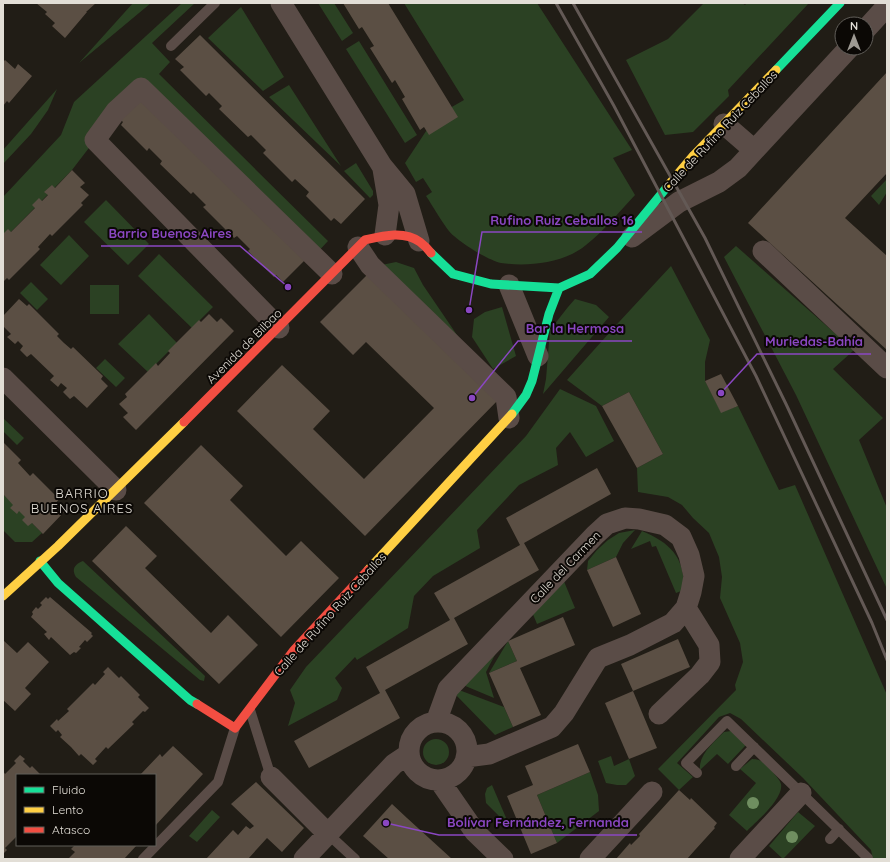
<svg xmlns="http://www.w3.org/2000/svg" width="890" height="862" viewBox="0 0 890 862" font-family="Quicksand,sans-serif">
	<rect width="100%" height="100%" fill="#211d16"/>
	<!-- green -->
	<path fill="#2b4123" d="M133,3h18l-72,60z
		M182,3h13l-43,40 18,19 -11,12 169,167 -14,15 -173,-168 -46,52 -23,30 -69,70v-43l58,-62 13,-33z
		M318,3h16l19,30 -11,8z
		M404,3h133l95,147 -19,8 22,37c-16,17 -31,36 -49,50 -21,18 -58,22 -85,18 -13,-3 -37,-18 -47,-27 -8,-6 -21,-30 -28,-40l6,-4 -9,-14 -7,4 -11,-19 31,-47 28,-16z
		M704,3h38l3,2 2,-2h62l-81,87 1,6 -36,36 -28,3 -39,-75 42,-21z
		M241,7l43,70 -21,14 -55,-53z
		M359,41l58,94 -12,8 -59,-94z
		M289,85l52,81 -72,-69z
		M57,89l-9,21 -17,24 -28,30v-14z
		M356,163l17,28v4l-3,3 -26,-27z
		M887,179v13l-8,13 -8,-9z
		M106,200l43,44 -21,21 -44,-43z
		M69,235l20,21 -28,29 -21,-20z
		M736,246l118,104 -21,19 50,49 -24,22 28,68v81l-91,-194 -72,-138z
		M159,254l54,53 -21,21 -54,-52z
		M396,262l18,6 9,17 64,94 -115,-112z
		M671,266l39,74 -5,22v19l16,31 17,-6 41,84 16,-5 92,210v164h-14l-2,-9 -68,-72 -62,-59 -11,-6 -11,4 -42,46 16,14 -14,13 -21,-21 78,-79 -1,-5 8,-23 -3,-19 -20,-45 2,-21 -3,-20 -10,-24 -16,-15 -11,-13 -14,-8 -30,-5 -1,-24 26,-14 -34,-62 -27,14 -35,-26 52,-58z
		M31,282l17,17 -11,11 -17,-17z
		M90,285h29v29h-29z
		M575,299l21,6 13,12 -66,77 3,-15 4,-49 18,-23z
		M502,307l14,49 -23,13 -21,-32 2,-18 11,-7z
		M149,314l28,29 -29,29 -30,-28z
		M105,359l20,19 -9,9 -20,-19z
		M560,389l36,17 18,35 -28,16 -16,-25 -14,16 2,17 -39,20 -42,45 3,18 -47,28 -19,20 -6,32 -51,32 -2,-3 -20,21 7,10 -5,12 -49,26 7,-23 -5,-13 16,-23 220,-231z
		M3,418l21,20 -7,7 -14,-14z
		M3,494l39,39 -10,9h-17l-12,-12z
		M635,530l-12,13 -7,14 -29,13 1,-9 9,-11 11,-10 11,-7z
		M642,531c29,12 43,27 42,59l-8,3 -20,-47 -4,1 -2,-6 -19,8z
		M83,561l122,115 -1,5 -4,-1 -124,-103c-5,-8 -1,-13 7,-16z
		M563,579l12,29 -38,16 -5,-12z
		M508,641l9,20 -28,12z
		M498,649l-12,23 8,26 -31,-13z
		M459,690l45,17 9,20 -18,8 -40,-41z
		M731,731l15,14 -18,19 -11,-10 -17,16c-2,-15 15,-29 24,-38z
		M423 752a13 13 0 1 1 26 0a13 13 0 1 1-26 0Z
		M611,756l3,10 15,-7 6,17 -9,9h-9l-11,-2 -8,-22z
		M752,759c10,0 14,5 20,12 3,4 8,9 9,13 3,14 -24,37 -34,47l-18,-16 27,-32 -16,-14z
		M590,772l8,23 1,16 -42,32 -20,-48z
		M492,785l18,42 -24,-24 -1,-9 2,-6z
		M212,810l8,7 -23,25 -8,-6z
		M798,812l17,14 -32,33 -14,-13z"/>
	<!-- building -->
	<path fill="#5b4f44" d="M36,3h60l-10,9h1l-22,26 -13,-12 3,-3 -10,-9 2,-2z
		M343,3h45l70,114 -29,18 -5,-8 -4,3 -18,-31 3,-2 -10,-17 -3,3 -22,-35 4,-2 -12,-19 -3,2z
		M200,35l165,164 -24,25 -7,-6 -3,3 -25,-25 3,-4 -14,-13 -3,3 -29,-29 3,-3 -15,-15 -3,2 -29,-28 3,-3 -13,-13 -3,3 -26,-26 4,-3 -9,-8z
		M5,60l10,9 3,-5 14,12 -23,27 -2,-2 -4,5v-44z
		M887,72v101l-42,45 42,38v94l-139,-127z
		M138,93l167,167 -22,22 -7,-7 -2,2 -26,-26 2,-2 -13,-13 -3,2 -31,-31 3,-2 -13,-13 -2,2 -31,-30 2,-3 -13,-13 -2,3 -26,-26 2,-3 -7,-7z
		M72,170l13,13 -5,4 9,8 -8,8 2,2 -31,31 -2,-2 -12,13 2,2 -31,31 -2,-2 -4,4v-42l1,-1 -1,-5 5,-5 3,3 24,-24 -3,-3 7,-7 3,3 6,-6 -4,-3 8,-7 3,3z
		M372,270l129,127 -136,139 -128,-125 45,-46 48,46 -17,18 51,50 70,-71 -68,-66 -13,13 -33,-33z
		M19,299l8,7 2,-2 30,30 -2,2 7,7 7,6 2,-2 30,29 -2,3 7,7 -21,22 -13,-12 -4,3 -7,-7 4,-4 -6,-5 -3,4 -8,-7 4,-4 -23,-22 -4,3 -7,-7 3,-4 -5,-5 -3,3 -8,-7 4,-3 -8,-8v-10z
		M209,314l8,8 4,-4 13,13 -98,99 -13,-13 5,-4 -9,-9 8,-7 -2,-3 31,-31 2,3 12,-13 -2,-2 31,-31 2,2z
		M721,374l17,32 -17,7 -16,-32z
		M629,392l34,62 -26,14 -35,-62z
		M3,442l18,18 -3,3 12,13 3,-3 26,26 -3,4 9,8 -22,23 -11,-11 -4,3 -6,-6 3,-3 -6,-6 -2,3 -7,-6 3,-3 -10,-11z
		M201,445l42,41 -13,14 56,56 15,-15 38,37 -58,59 -137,-134z
		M597,468l14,26 -87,49 15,27 -85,48 14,26 -83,46 15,28 -91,50 -15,-27 86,-48 -14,-26 84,-47 -16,-27 86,-48 -14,-27z
		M126,526l31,30 -12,12 66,65 17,-18 30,30 -39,39 -127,-123z
		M616,557l25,57 -28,13 -26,-57z
		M46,597l2,2 2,-2 42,36 -1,1 2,2 -6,6 -2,-2 -6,7 2,1 -5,5 -2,-1 -4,3 -19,-18 -2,3 -5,-6 3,-2 -16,-15 2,-3 -1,-2 4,-5 2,2 4,-4 -2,-2z
		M563,617l12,28 -55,23 21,47 -28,12 -24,-54 28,-12 -9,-20z
		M678,639l12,28 -57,24 -12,-27z
		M3,640l14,13 11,-11 21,20 -24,26 6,6 -16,17 -12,-11z
		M108,667l11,11 2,-2 19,19 -2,2 11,11 -4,4 -2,-1 -11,11 2,2 -26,25 -2,-2 -11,12 2,2 -4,4 -12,-11 -2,2 -8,-9 -11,-10 2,-2 -4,-5 -2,2 -6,-6 7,-7 1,2 11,-10 -2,-2 26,-26 2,2 10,-11 -2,-2z
		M633,691l24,57 -28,11 -24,-56z
		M578,744l12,28 -53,23 20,48 -26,11 -24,-58 26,-11 -8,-19z
		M173,746l30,28 -48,52v-51h-15l20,-21 2,3z
		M20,755l5,4 -2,2 7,7 2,-2 9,9h-24v64l-1,-2 -11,11 2,2 -4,4v-83l2,3 11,-11 -2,-2z
		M256,782l48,46 -22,24 -15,-14 -19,21h-42l27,-29 5,5 8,-9 4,3 4,-3 -23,-22z
		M679,790l11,10 1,-2 26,25 -3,4 1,1 -20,22 -8,9h-71l14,-16 1,2 9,-9 -1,-2z
		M392,804l15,14 45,41h-63l-26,-23z
		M75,845h62l-13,14h-56l7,-7 -4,-3z"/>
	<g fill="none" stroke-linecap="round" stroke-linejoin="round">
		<!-- lane -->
		<path stroke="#5a4c47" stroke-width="10" d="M171,46l44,-43
			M250,710l21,67
			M736,766l18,-19
			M697,773l-11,-10 41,-42 141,137 -1,1
			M328,834l27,25
			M830,839l9,-10
			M143,859l75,-77 17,-54"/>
		<!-- street -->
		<path stroke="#5a4c47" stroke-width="21" d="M281,3l101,163 23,28 14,47
			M866,29l21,-23
			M724,124l30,26
			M383,169l6,36 -4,30
			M632,237l47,-35 40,-20 19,-14 111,-120
			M358,247l12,18 136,132 3,21
			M763,251l124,117
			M509,285l29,71
			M279,328l-184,-188 21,-29 25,-23 191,186
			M3,378l113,112
			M659,714l41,-39 10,-13 -1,-17 -23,-37
			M436,722l12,-33 147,-154 12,-11 18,-6 14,1 26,6 16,12 8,18 5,21 -3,16 -5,16 -13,15 -43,22 -32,13 -34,55 -12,14 -63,27 -23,3
			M409 751a29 29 0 1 1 58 0a29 29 0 1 1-58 0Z
			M271,777l57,57
			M439,780l36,52 28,27
			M304,859l90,-95 15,-10
			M590,859l62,-67
			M740,859l61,-66"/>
		<!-- fast -->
		<path stroke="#16e098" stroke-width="9" d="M776,70l64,-67
			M431,253l22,21 38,10 68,4 31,-14 27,-26 50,-61
			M512,414l14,-19 6,-14 17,-67 10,-26
			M40,561l18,22 132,117 7,4"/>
		<!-- slow -->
		<path stroke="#ffcf43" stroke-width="9" d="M667,187l27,-32 82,-85
			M368,570l144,-156
			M3,596l55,-50 126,-124"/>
		<!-- jam -->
		<path stroke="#f24e42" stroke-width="9" d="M184,422l181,-182c17,-4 39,-10 55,2 4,3 8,7 11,11
			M197,704l38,24 59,-78 74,-80"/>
		<!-- rail -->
		<path stroke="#635955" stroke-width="3" d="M556,3l58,103 142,270 116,247 15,37
			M573,3l132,235 81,166 101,216"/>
	</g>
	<!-- trees -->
	<g fill="#6f8e60">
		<circle cx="753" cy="803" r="6"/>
		<circle cx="792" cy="837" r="6"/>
	</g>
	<g text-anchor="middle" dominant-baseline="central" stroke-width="4" stroke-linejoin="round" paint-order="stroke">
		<!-- street labels -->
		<g font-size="12" fill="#e2ded6" stroke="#0b0805">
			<text transform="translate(720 131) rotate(-47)">Calle de Rufino Ruiz Ceballos</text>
			<text transform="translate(244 346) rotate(-45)">Avenida de Bilbao</text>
			<text transform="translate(565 567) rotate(-46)">Calle del Carmen</text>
			<text transform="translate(330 614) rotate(-48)">Calle de Rufino Ruiz Ceballos</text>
		</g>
		<!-- neighbourhood labels -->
		<g font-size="13" letter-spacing="1" fill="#e2ded6" stroke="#0b0805">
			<text x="82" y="493">BARRIO<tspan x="82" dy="15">BUENOS AIRES</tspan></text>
		</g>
	</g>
	<!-- callouts -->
	<path fill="none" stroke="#8a47c2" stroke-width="1.5" d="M469 310L482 232H642M288 287L240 246H101M472 398L518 341H632M721 393L757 354H871M386 823L439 835H637"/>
	<g fill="#8a47c2" stroke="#0b0805" stroke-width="1.5">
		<circle cx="469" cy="310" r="4"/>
		<circle cx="288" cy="287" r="4"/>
		<circle cx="472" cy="398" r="4"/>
		<circle cx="721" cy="393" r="4"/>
		<circle cx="386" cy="823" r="4"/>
	</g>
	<g font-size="13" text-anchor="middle" font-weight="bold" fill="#8a47c2" stroke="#0b0805" stroke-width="4" stroke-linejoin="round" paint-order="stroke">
		<text x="562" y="225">Rufino Ruiz Ceballos 16</text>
		<text x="170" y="238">Barrio Buenos Aires</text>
		<text x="575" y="333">Bar la Hermosa</text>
		<text x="814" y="346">Muriedas-Bahía</text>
		<text x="538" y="827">Bolívar Fernández, Fernanda</text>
	</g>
	<!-- border -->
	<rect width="890" height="862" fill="none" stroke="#e2ded6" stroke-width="8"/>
	<!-- legend -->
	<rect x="16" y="774" width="140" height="72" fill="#0b0805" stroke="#615e59"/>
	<rect x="24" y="787" width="20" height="6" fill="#16e098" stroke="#615e59"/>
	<text x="52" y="794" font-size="12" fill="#e2ded6">Fluido</text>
	<rect x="24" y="807" width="20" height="6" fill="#ffcf43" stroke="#615e59"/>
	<text x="52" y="814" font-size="12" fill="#e2ded6">Lento</text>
	<rect x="24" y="827" width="20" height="6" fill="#f24e42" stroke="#615e59"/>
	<text x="52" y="834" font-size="12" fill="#e2ded6">Atasco</text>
	<!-- north arrow -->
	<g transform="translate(854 36)"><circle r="19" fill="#0b0805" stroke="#615e59"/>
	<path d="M0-3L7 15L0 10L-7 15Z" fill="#9e9a93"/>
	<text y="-6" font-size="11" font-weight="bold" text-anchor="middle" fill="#e2ded6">N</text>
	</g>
</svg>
